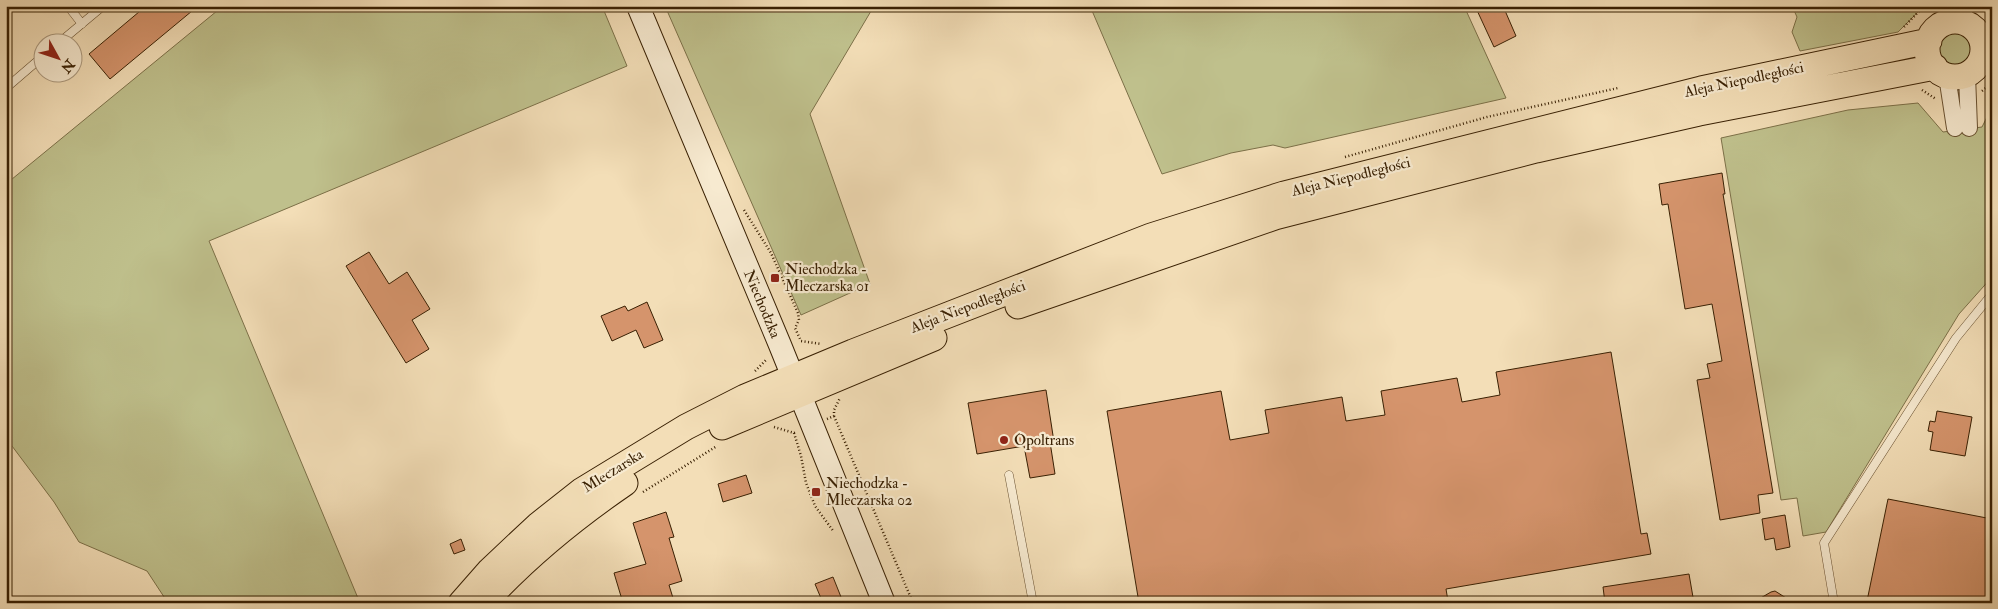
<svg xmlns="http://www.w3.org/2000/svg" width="1998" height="609" viewBox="0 0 1998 609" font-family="'IM FELL Double Pica',serif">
	<rect width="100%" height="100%" fill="#f3deb7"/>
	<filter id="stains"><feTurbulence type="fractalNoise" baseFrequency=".004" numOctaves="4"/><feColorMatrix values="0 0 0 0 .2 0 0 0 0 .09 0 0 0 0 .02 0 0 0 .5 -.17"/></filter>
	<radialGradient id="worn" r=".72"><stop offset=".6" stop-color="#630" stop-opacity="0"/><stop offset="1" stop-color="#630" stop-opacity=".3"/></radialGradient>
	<!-- green -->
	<path fill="#bfc08c" stroke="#7c7048" d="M223,6h379l25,60 -418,175 151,362h-192l-21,-32 -68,-29 -25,-40 -48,-64v-254z
		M665,6h209l-64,108 60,170 -69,31z
		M1090,6h374l42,92 -221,50 -12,-3 -42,8 -69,21z
		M1792,6h132l-26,26 -98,19 -8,-19 5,-15z
		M1939 49a17 17 0 1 1 34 0a17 17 0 1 1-34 0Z
		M1918,103l25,29 39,-5 10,-20v170l-33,37 -133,218 -23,4 -6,-38 -16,2 -60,-362 127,-28z"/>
	<!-- building -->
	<path fill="#d5946c" stroke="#392003" d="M146,6h52l-88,73 -21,-25z
		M1475,6h28l13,30 -22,11z
		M1722,173l3,21h-2l50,299 -15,2 2,18 -40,7 -23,-140 13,-2 -3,-14 15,-3 -10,-57 -27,5 -17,-105 -6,1 -3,-21z
		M369,252l20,32 18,-12 23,37 -18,11 17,29 -23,14 -60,-97z
		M647,302l16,38 -19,8 -8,-18 -24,11 -11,-25 24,-10 3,5z
		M1611,352l30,182 6,-1 4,21 -205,35 2,12 -11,2h-298l-32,-192 114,-20 9,49 39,-7 -4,-23 77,-13 4,24 39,-6 -4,-24 76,-13 5,24 38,-7 -4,-23z
		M1046,390l8,52h-4l5,32 -25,4 -6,-32 -47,8 -9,-51z
		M1937,411l35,6 -7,39 -35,-6 3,-18 -5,-1 2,-10 5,1z
		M746,475l6,18 -29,9 -5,-18z
		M1888,499l104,20v84l-125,-2z
		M666,512l8,25 -5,1 13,43 -13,4 4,13 -16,5h-34l-9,-30 32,-9 -13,-41z
		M1785,515l5,32 -14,3 -2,-12 -9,2 -3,-21z
		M461,539l4,11 -11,4 -4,-10z
		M1689,574l5,29h-89l-2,-16z
		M833,577l8,20 -18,6 -8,-19z
		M1775,591l19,12h-42l19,-11z"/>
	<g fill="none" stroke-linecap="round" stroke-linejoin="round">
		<!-- lane casing -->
		<g stroke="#685030" stroke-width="9">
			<path id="lane" d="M68,6l14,18
				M60,42l43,-36
				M6,88l36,-31
				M1009,475l24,128
				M1834,603l-10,-60 132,-205 36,-44"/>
		</g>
		<!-- street casing -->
		<g stroke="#685030" stroke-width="18">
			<path id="street" d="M1964,6v17
				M1948,22v-16
				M1967,75l2,53
				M1947,76l8,52"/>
		</g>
		<!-- secondary casing -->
		<g stroke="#392003" stroke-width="24">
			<path id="secondary" d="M638,6l142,339 104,258"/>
		</g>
		<!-- primary casing -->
		<g stroke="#392003" stroke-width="27">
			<path id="primary" d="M1927 49a28 28 0 1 1 56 0a28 28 0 1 1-56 0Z
				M1018,306l257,-89 261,-67 163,-37 236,-46
				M722,427l212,-89
				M461,603l29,-33 48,-45 43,-34 105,-64 59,-30 108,-45 298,-116 133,-42 417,-105 228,-48
				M484,603c42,-46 90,-85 141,-120"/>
		</g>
		<!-- path -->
		<path stroke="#392003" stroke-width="2.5" stroke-dasharray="1 2.5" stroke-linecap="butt" d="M1984,6l8,3
			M1904,27l20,-21
			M1922,90l14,9
			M1982,91l10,-8
			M1345,157l142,-40 131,-29
			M744,210l27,43 27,60 1,7 -4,8 6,13 20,3
			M755,371l12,-12
			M834,416l79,187
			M827,419l7,-3v-6l6,-12
			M774,427l20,6 3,-1
			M794,433l7,23 5,27 9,23 19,26
			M643,492l74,-46"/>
		<!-- lane -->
		<use href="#lane" stroke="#f7ead0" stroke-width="8"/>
		<!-- street -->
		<use href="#street" stroke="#f7ead0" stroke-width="16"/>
		<!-- secondary -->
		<use href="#secondary" stroke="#f7ead0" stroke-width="22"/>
		<!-- primary -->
		<use href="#primary" stroke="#f3deb7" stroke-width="25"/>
	</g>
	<!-- markers -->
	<g fill="#8f2418" stroke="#f7ead0" stroke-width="2">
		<rect x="770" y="273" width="10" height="10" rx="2.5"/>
		<circle cx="1004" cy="440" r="5"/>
		<rect x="811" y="487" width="10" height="10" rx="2.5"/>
	</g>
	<g text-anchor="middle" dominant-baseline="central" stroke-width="4.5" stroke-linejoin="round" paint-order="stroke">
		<!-- street labels -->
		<g font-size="15" fill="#392003" stroke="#f7ead0">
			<text transform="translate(1744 80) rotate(-12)">Aleja Niepodległości</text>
			<text transform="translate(1351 177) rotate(-14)">Aleja Niepodległości</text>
			<text transform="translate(762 304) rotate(67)">Niechodzka</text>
			<text transform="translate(968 307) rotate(-21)">Aleja Niepodległości</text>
			<text transform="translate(613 471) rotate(-32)">Mleczarska</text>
		</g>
		<!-- poi labels -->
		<g font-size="15" fill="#392003" stroke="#f7ead0" text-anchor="start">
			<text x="785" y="269">Niechodzka -<tspan x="785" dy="17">Mleczarska 01</tspan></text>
			<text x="1014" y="440">Opoltrans</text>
			<text x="826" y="483">Niechodzka -<tspan x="826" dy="17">Mleczarska 02</tspan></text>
		</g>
	</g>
	<!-- margin -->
	<rect width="1998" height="609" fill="none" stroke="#f3deb7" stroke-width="25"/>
	<rect x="8" y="8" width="1983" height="594" fill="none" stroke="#392003" stroke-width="2.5"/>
	<rect x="12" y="12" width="1973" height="584" fill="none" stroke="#392003"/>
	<!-- north arrow -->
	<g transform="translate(58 58) rotate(130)"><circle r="24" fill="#f7ead0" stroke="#ab997e"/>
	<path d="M0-4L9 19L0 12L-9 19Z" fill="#8f2418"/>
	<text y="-8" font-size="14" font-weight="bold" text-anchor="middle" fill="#392003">N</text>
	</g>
	<rect width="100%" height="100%" filter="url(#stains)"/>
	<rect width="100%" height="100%" fill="url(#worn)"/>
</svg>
